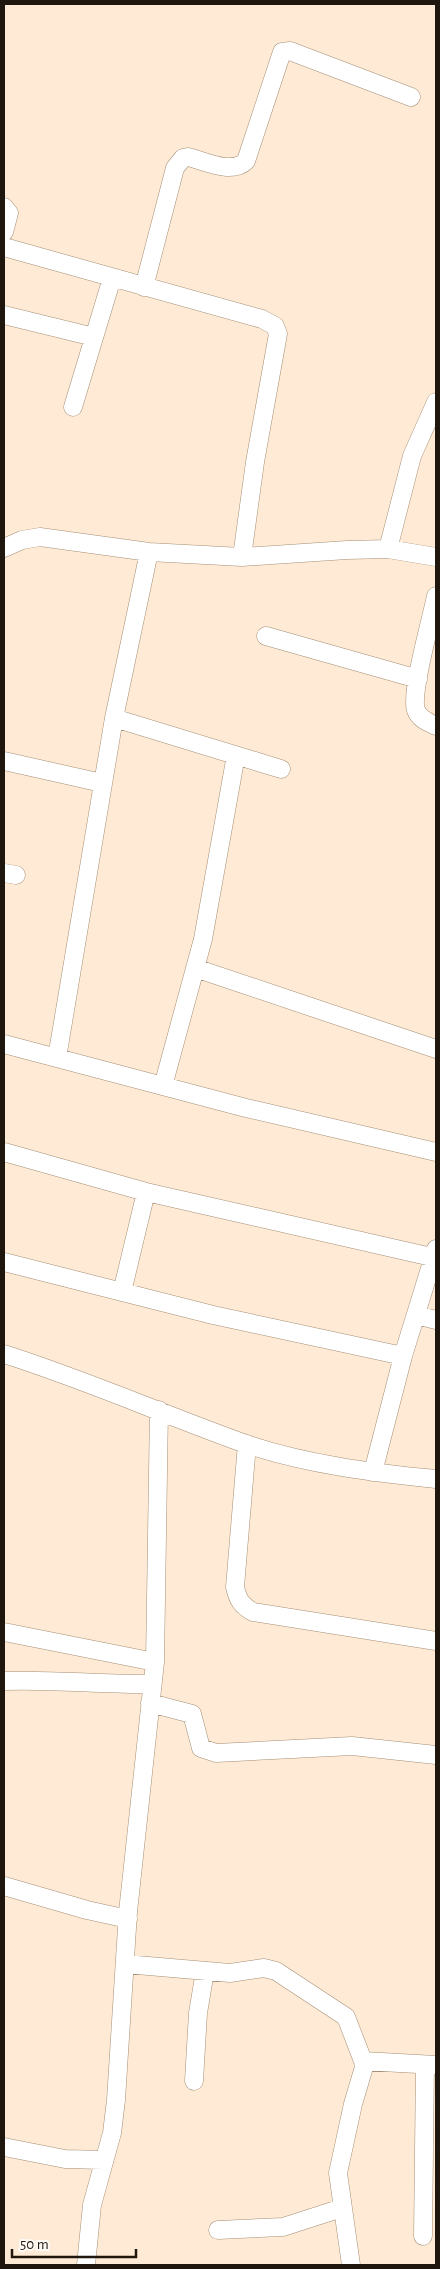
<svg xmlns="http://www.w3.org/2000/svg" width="440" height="2269" viewBox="0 0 440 2269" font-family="'Alegreya Sans',sans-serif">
	<rect width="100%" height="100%" fill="#feead5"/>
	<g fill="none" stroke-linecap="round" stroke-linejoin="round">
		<!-- street casing -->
		<g stroke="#a58f76" stroke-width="19">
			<path id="street" d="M4,207l5,6 -5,19
				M4,247l258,72 13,7 3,8 -23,128 -13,95
				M144,287l31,-119 8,-10 5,-1c17,4 44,18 58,4l36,-109 8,-1 121,46
				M4,315l90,22
				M73,407l39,-129
				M4,548l18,-8 18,-3 109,15 93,5 105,-7 41,-1 48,8
				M388,549l24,-93 24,-54
				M436,596c-4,21 -26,97 -20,114 3,9 12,12 20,16
				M266,636l152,43
				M114,718l167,51
				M4,761l98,22
				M4,873l12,2
				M195,968l241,81
				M4,1044l242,64 190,44
				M57,1058l57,-340 35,-166
				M163,1086l40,-147 33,-184
				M4,1152l142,40 290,66
				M4,1262l209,53 190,41
				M122,1292l24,-100
				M416,1315l20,5
				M4,1354c82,26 161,61 242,90 59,20 128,29 190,35
				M247,1444l-12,143c3,13 6,18 18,25l183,29
				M373,1472l30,-116 33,-107
				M4,1632l151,30
				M4,1681c50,-2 98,4 148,3
				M150,1703l42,11 9,34 15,5 136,-7 84,9
				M4,1886l83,24 41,9
				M125,1964l105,9 34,-5 12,3 70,46 17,44 1,6 -11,37 -15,69 13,92
				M363,2061l73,4
				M194,2081l4,-68 7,-42
				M4,2147l61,12 38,1
				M218,2230l65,-3 59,-19
				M423,2236l2,-171
				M86,2265l6,-60 20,-72 4,-33 12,-188 27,-250 4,-252"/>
		</g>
		<!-- street -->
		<use href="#street" stroke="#fff" stroke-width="18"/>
	</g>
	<!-- border -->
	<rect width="440" height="2269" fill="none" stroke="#1f170d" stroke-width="10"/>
	<!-- scale -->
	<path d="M12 2249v8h124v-8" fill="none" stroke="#1f170d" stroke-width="2.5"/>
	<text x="20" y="2249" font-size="15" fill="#1f170d" stroke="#fffaf5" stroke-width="4" paint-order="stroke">50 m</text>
</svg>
